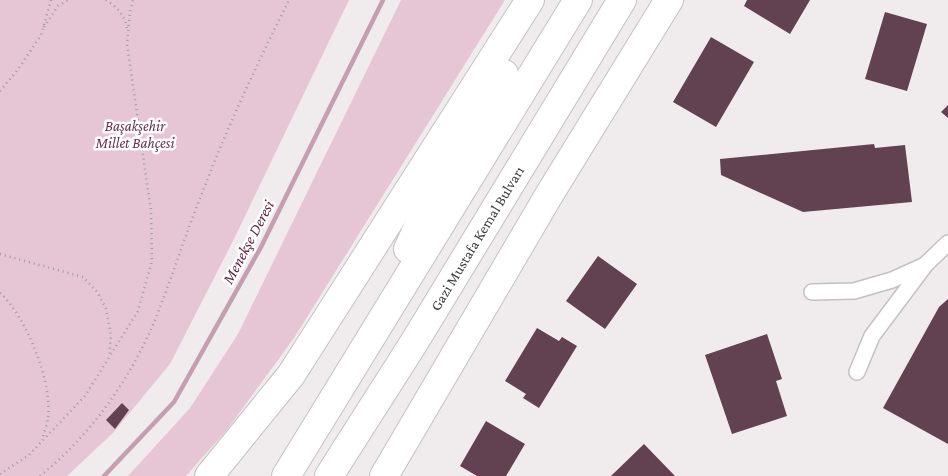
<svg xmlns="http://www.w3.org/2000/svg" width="948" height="476" viewBox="0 0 948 476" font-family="'Crimson Pro',serif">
	<rect width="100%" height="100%" fill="#f0ecee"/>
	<!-- green -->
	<path fill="#e6c6d5" d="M0,0h349l-116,241 -63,123 -57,69 -46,43h-67z
		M401,0h104l-211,338 -68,93 -40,45h-58l62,-68 48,-74z"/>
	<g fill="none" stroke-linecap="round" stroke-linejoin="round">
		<!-- stream -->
		<path stroke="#c59fb0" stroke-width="4.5" d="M104,476l70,-74 87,-155 122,-247"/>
	</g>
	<!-- building -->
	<path fill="#624151" d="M747,0h63l-20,34 -46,-28z
		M885,12l42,12 -20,67 -42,-12z
		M711,37l43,25 -38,65 -43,-25z
		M948,105v13l-7,-6z
		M874,144l1,4 30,-3 7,57 -109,10 -82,-37 -1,-16z
		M598,256l39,28 -32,45 -39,-28z
		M948,299v145l-65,-36 56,-101z
		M537,328l22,13 3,-4 15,9 -38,62 -16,-10 3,-4 -21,-13z
		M767,334l15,45 -6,2 11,35 -55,18 -27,-79z
		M122,403l7,7 -14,19 -9,-9z
		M486,421l39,23 -19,32h-29l-17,-10z
		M644,444l31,32h-64z"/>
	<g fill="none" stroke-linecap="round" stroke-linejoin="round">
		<!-- street casing -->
		<g stroke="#c4c1c2" stroke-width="18">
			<path id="street" d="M812,292l42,-1 38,-11 31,-14
				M857,372l15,-36 54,-72 22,-21"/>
		</g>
		<!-- highway casing -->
		<g stroke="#c4c1c2" stroke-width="30">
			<g id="highway">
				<path d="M408,249l16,-35 80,-140"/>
				<path d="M209,476l82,-101 239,-375"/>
				<path d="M286,476l292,-476"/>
				<path id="s1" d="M329,476l86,-135 207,-341"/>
				<path d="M384,476l165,-281 120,-195"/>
			</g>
		</g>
		<!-- path -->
		<path stroke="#9d9b9c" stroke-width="2.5" stroke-dasharray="1 4" stroke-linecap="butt" d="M106,0c11,7 20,16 21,30
			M44,27l14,-21 10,-6
			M0,91l19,-23 22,-33 10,-35
			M0,254l83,23 15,16 8,16 5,26 -2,21
			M0,293c26,23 53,90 48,125 -1,7 -4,15 -6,22
			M0,474l29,-19 56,-59 53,-85 14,-50 -1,-50 -24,-167 3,-32 3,-12
			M40,476c52,-42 92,-99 117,-161 15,-38 27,-76 42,-114 26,-69 57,-135 90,-201"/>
		<!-- street -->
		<use href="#street" stroke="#fff" stroke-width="15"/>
		<!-- highway -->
		<use href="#highway" stroke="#fff" stroke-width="28"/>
	</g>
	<g text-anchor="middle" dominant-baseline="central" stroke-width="5" stroke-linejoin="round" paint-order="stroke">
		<!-- park labels -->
		<g font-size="15" font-style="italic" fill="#65324d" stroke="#fff">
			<text x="135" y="126">Başakşehir<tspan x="135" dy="17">Millet Bahçesi</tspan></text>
		</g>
		<!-- street labels -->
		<g font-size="15" fill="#3d3c3d" stroke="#fff">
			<text stroke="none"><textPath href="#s1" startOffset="280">Gazi Mustafa Kemal Bulvarı</textPath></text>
		</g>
		<!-- water labels -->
		<g font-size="16" font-style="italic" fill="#5e2b46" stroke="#fff">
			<text transform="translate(248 242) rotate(-62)">Menekşe Deresi</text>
		</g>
	</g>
</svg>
